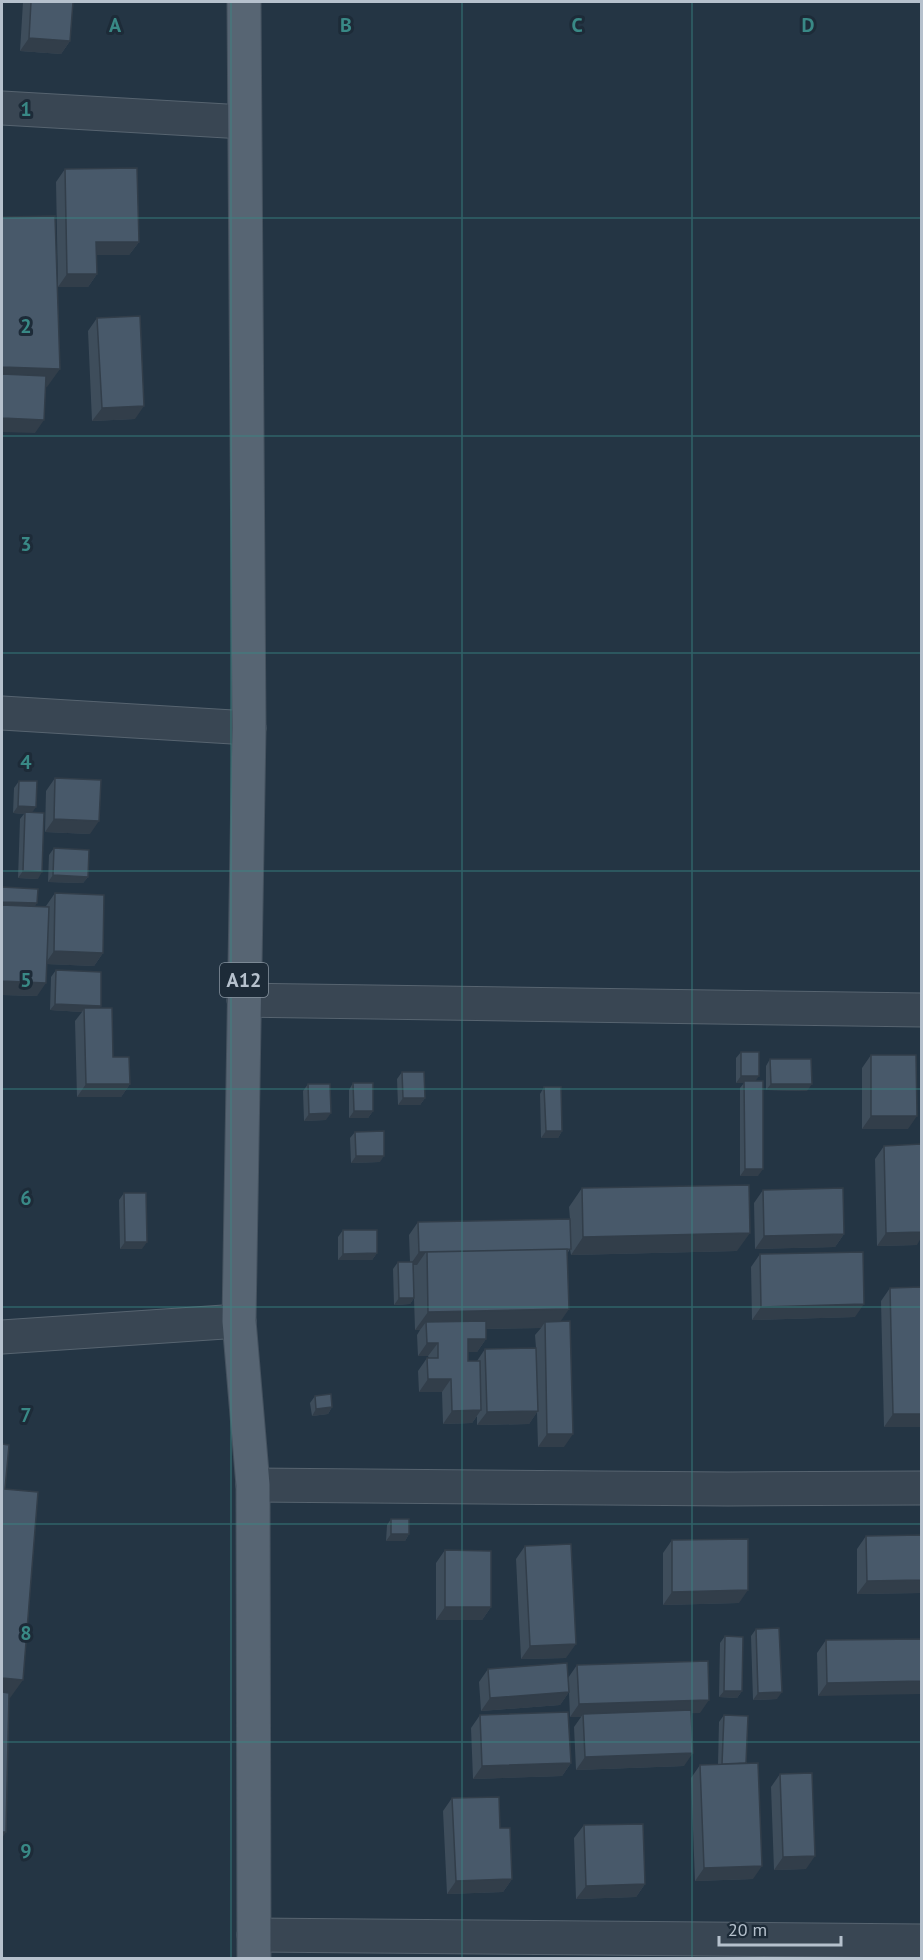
<svg xmlns="http://www.w3.org/2000/svg" width="923" height="1960" viewBox="0 0 923 1960" font-family="'PT Sans',sans-serif">
	<rect width="100%" height="100%" fill="#243544"/>
	<g fill="none" stroke-linecap="round" stroke-linejoin="round">
		<!-- minor casing -->
		<g stroke="#576470" stroke-width="35">
			<path id="minor" d="M2,108l242,14
				M2,713l247,15
				M244,1000l678,10
				M2,1337l237,-16
				M253,1485l475,4 194,-1
				M254,1935l668,6"/>
		</g>
		<!-- major casing -->
		<g stroke="#45525f" stroke-width="35">
			<path id="major" d="M244,2l5,726 -10,593 14,164 1,473"/>
		</g>
		<!-- minor -->
		<use href="#minor" stroke="#394653" stroke-width="33"/>
		<!-- major -->
		<use href="#major" stroke="#576573" stroke-width="33"/>
	</g>
	<!-- wall -->
	<path fill="#3e4d5b" fill-rule="evenodd" d="M23,2h50l-3,39 -9,13 -41,-3z
		M65,169l74,73 -10,13h-33l1,19 -9,13h-30l-2,-105z
		M97,318l38,101 -43,2 -4,-90z
		M55,778l35,56 -45,-2 1,-41z
		M19,781l13,31 6,67 -20,-1 2,-59 4,-5 -11,-1 1,-25z
		M54,848l34,29 -5,6 -35,-1 1,-27z
		M2,887l33,19h11l9,-13 48,60 -9,13 -47,-2 -10,32 -35,-1z
		M56,970l43,38 14,49 17,27 -9,13h-44l-2,-76 7,-9 -32,-2 1,-33z
		M741,1052l14,29 3,95h-18v-88l4,-5h-8v-25z
		M871,1055l37,74h-46v-61z
		M770,1059l37,32 -41,-1v-24z
		M402,1072l23,26 -5,7h-22l-1,-26z
		M353,1083l20,28 -5,7h-19v-28z
		M308,1084l18,36 -22,1 -1,-30z
		M544,1087l18,44 -4,7h-17l-1,-44z
		M355,1132l25,30 -29,1 -1,-25z
		M884,1146l33,99 -40,1 -2,-87z
		M582,1188l155,63 -166,4 -1,-6 -3,5 -7,68 4,125h-26l-1,-35 -8,12 -52,1v-9l-5,7 -29,1 -1,-32h-23l-1,-21 9,-13h2l-1,-2h-10l-1,-21 3,-5h-5l-1,-32 -4,6 -16,1 -1,-36 5,-7h12l-1,-27 9,-13 152,-3 -1,-12zM541,1328l-6,7 1,13 -51,1 -8,12h-9v-9h9l9,-13v-10z
		M763,1190l81,44 -9,13 -80,2 -1,-46z
		M124,1193l18,56h-22l-1,-49z
		M343,1230l34,23 -5,7h-34v-23z
		M760,1254l95,63 -103,3 -1,-53z
		M921,1287v140h-37l-3,-126 9,-13z
		M315,1396l17,11 -4,7 -16,2 -2,-13z
		M391,1519l18,15 -4,7h-19l1,-16z
		M866,1536l55,57 -64,1v-45z
		M672,1540l67,63 -76,2v-52z
		M525,1546l41,112 -45,1 -5,-100z
		M445,1550l46,57 -9,13h-46v-57z
		M756,1629l21,70 -24,1 -2,-64z
		M725,1636l17,55 -5,7 -18,-1 1,-54z
		M921,1639l-103,57 -1,-43 9,-13z
		M577,1665l123,48h-9l-7,53 -108,4 -2,-43 7,-10h-11l-1,-25 -9,13 -79,6 -2,-29 9,-13 80,9z
		M480,1715l91,48 -9,13 -89,3 -2,-51z
		M724,1715l22,48 7,116 -58,2 -4,-103 9,-13 18,-1 1,-42z
		M780,1774l26,95 -32,1 -3,-83z
		M452,1798l48,30 12,51 -9,13 -56,2 -4,-83z
		M584,1825l61,59 -9,13 -60,2 -2,-61z"/>
	<!-- shaded-wall -->
	<path fill="#323e4a" d="M29,38l41,3 -9,13 -41,-3z
		M96,242h43l-10,13h-42z
		M67,274h30l-9,13h-30z
		M2,367l58,2 -13,18 -45,-1z
		M144,406l-9,13 -43,2 10,-13z
		M2,418l42,2 -9,13 -33,-1z
		M18,806l18,1 -5,7 -6,-2 -1,2 -11,-1z
		M54,819l45,2 -9,13 -45,-2z
		M23,871l19,1 -4,7 -20,-1z
		M53,875l35,2 -5,6 -35,-1z
		M2,902l35,1 -4,7 -31,-1z
		M54,951l49,2 -9,13 -49,-2z
		M2,981l44,2 -9,13 -35,-1z
		M55,1004l46,2 -5,6 -12,-4 -2,4 -32,-2z
		M741,1076h18l-5,7h-18z
		M86,1084h44l-9,13h-44z
		M771,1084h41l-5,7 -41,-1z
		M403,1098h22l-5,7h-22z
		M354,1111h19l-5,7h-19z
		M331,1113l-5,7 -22,1 5,-7z
		M871,1116h46l-9,13h-46z
		M546,1131h16l-4,7h-17z
		M356,1156h28l-4,6 -29,1z
		M745,1169h18l-5,7h-18z
		M921,1232v6l-4,7 -40,1 9,-13z
		M750,1233l-13,18 -166,4 12,-18z
		M844,1234l-9,13 -80,2 9,-13z
		M125,1242h22l-5,7h-22z
		M419,1252h7l-9,13h-7z
		M377,1253l-5,7h-34l5,-6z
		M399,1298h15l-4,6 -16,1z
		M864,1304l-9,13 -103,3 9,-13z
		M569,1309l-13,19 -11,-6 -4,6 -114,2 -1,-8 -6,8h-5l13,-18z
		M468,1339h18l-9,13h-18z
		M427,1343h11l-10,13h-10z
		M428,1379h23l-9,13h-23z
		M332,1407l-4,7 -16,2 4,-7z
		M481,1410l-9,13 -29,1 9,-13z
		M538,1411l-9,13 -52,1 10,-13z
		M893,1414h28v13h-37z
		M547,1434h26l-9,13h-26z
		M391,1534h18l-4,7h-19z
		M921,1580v13l-64,1 10,-13z
		M748,1590l-9,13 -76,2 9,-13z
		M445,1607h46l-9,13h-46z
		M576,1644l-10,14 -45,1 9,-13z
		M2,1678l21,2 -13,18 -8,-1z
		M921,1681v13l-103,2 9,-13z
		M724,1691h18l-5,7 -18,-1z
		M569,1692l-9,13 -79,6 9,-13z
		M782,1692l-5,7 -24,1 5,-7z
		M709,1700l-9,13 -117,4v-3l-2,3h-11l9,-13z
		M693,1753l-9,13 -108,4 9,-13z
		M571,1763l-9,13 -89,3 9,-13z
		M2,1832h4l-4,6z
		M815,1856l-9,13 -32,1 9,-13z
		M762,1866l-9,13 -58,2 9,-13z
		M512,1879l-9,13 -56,2 9,-13z
		M645,1884l-9,13 -60,2 10,-13z"/>
	<!-- building -->
	<path fill="#48596a" stroke="#323e4a" stroke-width="1.5" d="M31,2h42l-3,39 -41,-3z
		M137,168l2,74h-43l1,32h-30l-2,-105z
		M55,216l5,153 -58,-2v-150z
		M140,316l4,90 -42,2 -5,-90z
		M2,374l44,2 -2,44 -42,-2z
		M55,778l46,2 -2,41 -45,-2z
		M19,781h18l-1,26 -18,-1z
		M25,812l19,1 -2,59 -19,-1z
		M54,848l35,2 -1,27 -35,-2z
		M2,887l36,2 -1,14 -35,-1z
		M55,893l49,2 -1,58 -49,-2z
		M2,905l47,2 -3,76 -44,-2z
		M56,970l45,2v34l-46,-2z
		M84,1008h28l1,49h16l1,27h-44z
		M741,1052h18v24h-18z
		M871,1055h45l1,61h-46z
		M770,1059h41l1,25h-41z
		M402,1072h22l1,26h-22z
		M744,1081h19v88h-18z
		M353,1083h20v28h-19z
		M308,1084h22l1,29 -22,1z
		M544,1087h17l1,44h-16z
		M384,1131v25h-28l-1,-24z
		M921,1144v88l-35,1 -2,-87z
		M749,1185l1,48 -167,4 -1,-49z
		M843,1188l1,46 -80,2 -1,-46z
		M124,1193h22l1,49h-22z
		M570,1219l1,30 -152,3 -1,-30z
		M343,1230h34v23l-34,1z
		M567,1249l2,60 -141,3 -1,-60z
		M863,1252l1,52 -103,3 -1,-53z
		M398,1262h15l1,36h-15z
		M921,1287v127h-28l-3,-126z
		M486,1321v18h-18v22h12l1,49 -29,1 -1,-32h-23l-1,-21h11v-15h-11l-1,-21z
		M570,1321l3,113h-26l-2,-112z
		M536,1348l2,63 -51,1 -2,-63z
		M331,1394l1,13 -16,2 -1,-13z
		M2,1444l7,1 -4,44 33,3 -15,188 -21,-2z
		M391,1519h18v15h-18z
		M921,1535v45l-54,1 -1,-45z
		M748,1539v51l-76,2v-52z
		M571,1544l5,100 -46,2 -5,-100z
		M445,1550l46,1v56h-46z
		M779,1628l3,64 -24,1 -2,-64z
		M725,1636l18,1 -1,54h-18z
		M921,1639v42l-94,2 -1,-43z
		M708,1661l1,39 -130,4 -2,-39z
		M567,1663l2,29 -79,6 -2,-29z
		M2,1692l7,1 -3,139h-4z
		M691,1710l2,43 -108,4 -2,-43z
		M568,1712l3,51 -89,3 -2,-51z
		M724,1715l24,1 -2,47 -24,1z
		M758,1763l4,103 -58,2 -4,-103z
		M812,1773l3,83 -32,1 -3,-83z
		M499,1797l1,31h10l2,51 -56,2 -4,-83z
		M643,1824l2,60 -59,2 -2,-61z"/>
	<!-- grid -->
	<path fill="none" stroke="#398986" stroke-width="1.5" stroke-opacity="0.55" d="M231,2v1956M462,2v1956M692,2v1956M2,218h920M2,436h920M2,653h920M2,871h920M2,1089h920M2,1307h920M2,1524h920M2,1742h920"/>
	<g text-anchor="middle" dominant-baseline="central" stroke-width="6" stroke-linejoin="round" paint-order="stroke">
		<!-- shield labels -->
		<rect fill="#1d2b38" stroke="#8894a0" stroke-width="1.5" x="220" y="963" width="48" height="34" rx="4.5"/>
		<g font-size="20" font-weight="bold" fill="#b6c1cd">
			<text x="244" y="980">A12</text>
		</g>
	</g>
	<g font-size="20" text-anchor="middle" font-weight="bold" fill="#398986" stroke="#1d2b38" stroke-width="6" stroke-linejoin="round" paint-order="stroke">
		<text x="115" y="32">A</text>
		<text x="346" y="32">B</text>
		<text x="577" y="32">C</text>
		<text x="808" y="32">D</text>
		<text x="26" y="116">1</text>
		<text x="26" y="333">2</text>
		<text x="26" y="551">3</text>
		<text x="26" y="769">4</text>
		<text x="26" y="987">5</text>
		<text x="26" y="1205">6</text>
		<text x="26" y="1422">7</text>
		<text x="26" y="1640">8</text>
		<text x="26" y="1858">9</text>
	</g>
	<!-- border -->
	<rect width="923" height="1960" fill="none" stroke="#b6c1cd" stroke-width="6"/>
	<!-- scale -->
	<path d="M719 1936v9h122v-9" fill="none" stroke="#b6c1cd" stroke-width="3"/>
	<text x="728" y="1936" font-size="18" fill="#b6c1cd" stroke="#1d2b38" stroke-width="4.5" paint-order="stroke">20 m</text>
</svg>
